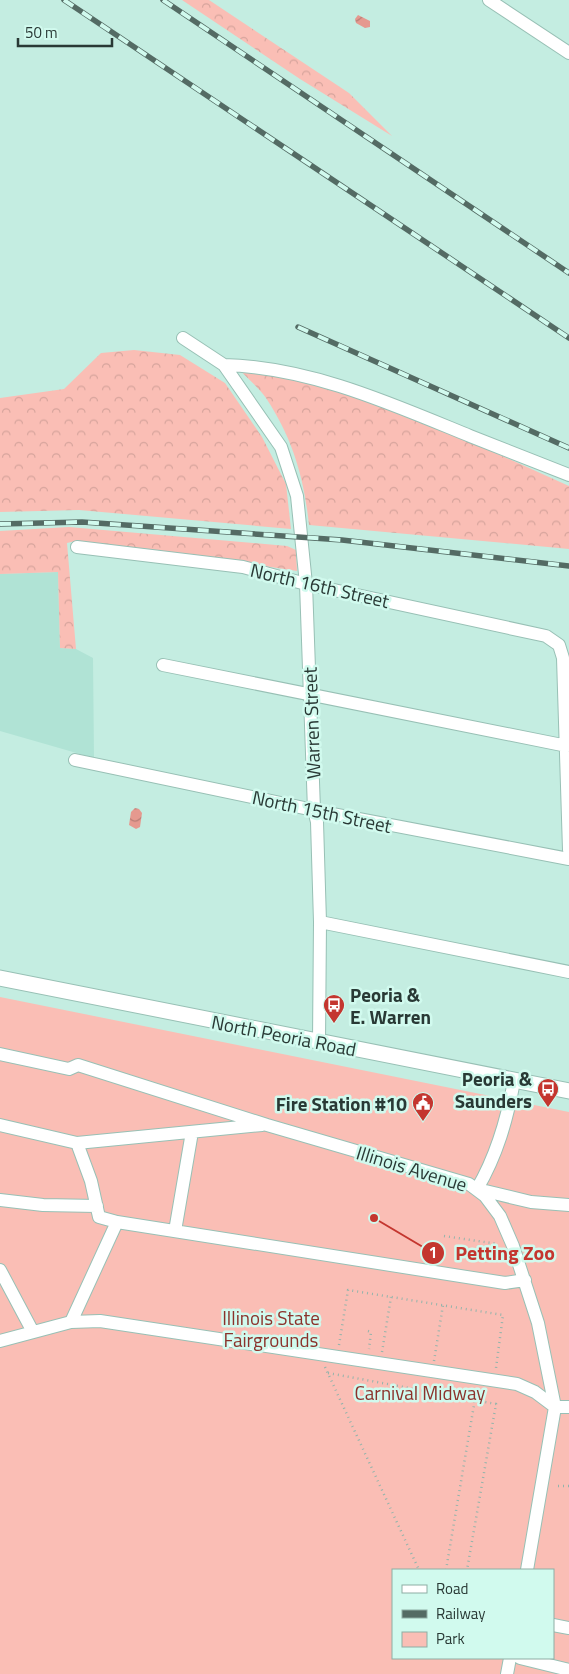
<svg xmlns="http://www.w3.org/2000/svg" width="569" height="1674" viewBox="0 0 569 1674" font-family="'Titillium Web',sans-serif">
	<defs>
		<pattern id="forest-crowns" width="20" height="18" patternUnits="userSpaceOnUse" patternTransform="scale(1.25)"><rect width="20" height="18" fill="#fabeb5"/><path d="M2 6a3 3 0 1 1 6 0M12 15a3 3 0 1 1 6 0" fill="none" stroke="#d6a49c"/></pattern>
		<pattern id="water-waves" width="16" height="10" patternUnits="userSpaceOnUse" patternTransform="scale(1.25)"><rect width="16" height="10" fill="#e5998f"/><path d="M0 5q4-4 8 0t8 0" fill="none" stroke="#ba7e76"/></pattern>
	</defs>
	<rect width="100%" height="100%" fill="#c4ede1"/>
	<!-- built -->
	<path fill="#b0e3d5" d="M58,572l2,76 16,1 17,9 1,100 -94,-27v-157z"/>
	<!-- forest -->
	<path fill="url(#forest-crowns)" d="M182,0h27l140,93 43,43 -92,-57z
		M134,350l46,5 45,28 37,54 24,47 5,45 -212,-19 -79,2v-114l64,-9 37,-36z
		M239,369l91,17 86,31 153,69v63l-260,-24c-5,-47 -16,-86 -43,-127 -7,-10 -18,-19 -27,-29z
		M69,527l218,19 9,4 1,21 -148,-22 -73,-8 -9,2 9,106 -16,-1 -2,-76 -58,2v-43z"/>
	<!-- green -->
	<path fill="#fabeb5" fill-rule="evenodd" d="M0,997l569,115v562h-569zM393,1570h160v88h-160z"/>
	<!-- water -->
	<path fill="url(#water-waves)" d="M358,15l12,6v6l-5,1 -9,-5 -1,-4z
		M135,808l4,1 3,4 -2,14 -4,2 -7,-4 2,-13z"/>
	<g fill="none" stroke-linecap="round" stroke-linejoin="round">
		<!-- minor casing -->
		<g stroke="#98c0b5" stroke-width="14">
			<path id="minor" d="M489,0l80,53
				M183,338l41,27 57,82 16,49 9,88 8,226 3,12 3,100 -1,120
				M224,365c86,2 168,39 246,71 33,13 66,26 99,39
				M77,547l166,20 63,17 240,52 13,9 4,13 6,192
				M163,665l404,81
				M75,760l253,53 241,46
				M320,922l249,50
				M0,1054l69,15 9,-4 189,60 202,59 16,12 15,20 13,30 25,77 17,84 -28,163
				M514,1081c-7,39 -17,74 -37,108l54,13 38,3
				M0,1125l77,18
				M0,1200l43,5 54,1
				M117,1222l-18,-5 -8,-36 -14,-38 185,-18
				M175,1231l17,-99
				M0,1270l33,62
				M71,1322l46,-100 388,61 20,-3
				M0,1341l71,-19 29,-1 417,63 18,8 20,15
				M555,1407h14
				M553,1625l16,3
				M520,1658l49,12
				M507,1674l3,-16"/>
		</g>
		<!-- major casing -->
		<g stroke="#98c0b5" stroke-width="17">
			<path id="major" d="M0,978l569,113"/>
		</g>
		<!-- path -->
		<path stroke="#93b4ab" stroke-width="2.5" stroke-dasharray="1 4" stroke-linecap="butt" d="M444,1236l54,8
			M368,1331l3,1 -2,17
			M339,1345l9,-55 155,25 -7,53
			M382,1352l9,-55
			M434,1361l9,-56
			M325,1367l94,203
			M328,1373l168,31 -29,166
			M558,1486h11
			M446,1570l29,-171"/>
		<!-- minor -->
		<use href="#minor" stroke="#fff" stroke-width="12"/>
		<!-- major -->
		<use href="#major" stroke="#fff" stroke-width="15"/>
		<!-- rail casing -->
		<g stroke="#546b64" stroke-width="5.5">
			<path id="rail" d="M64,0l505,338
				M163,0l406,273
				M298,327l271,121
				M0,524l82,-2 260,18 227,26"/>
		</g>
		<!-- rail -->
		<use href="#rail" stroke="#d1faee" stroke-width="4" stroke-dasharray="11" stroke-linecap="butt"/>
	</g>
	<!-- icons -->
	<defs>
		<g id="bus-pin" transform="scale(1.125)"><path d="M0 17L-7.5 6A9.5 9.5 0 1 1 7.5 6Z" fill="#c4362f" stroke="#d1faee"/><path d="M-5-6H5V4H4V6H2V4H-2V6H-4V4H-5ZM-3.5-4V0h7V-4ZM-3.5 1.2v1.5H-2V1.2ZM2 1.2v1.5H3.5V1.2Z" fill="#fff"/></g>
		<g id="civic-pin" transform="scale(1.125)"><path d="M0 17L-7.5 6A9.5 9.5 0 1 1 7.5 6Z" fill="#c4362f" stroke="#d1faee"/><path d="M-.6-6.5H3V-4.5H.6V-3L4-1V1h2V6H-6V1h2V-1L-.6-3ZM-1.2 2.5V6h2.4V2.5Z" fill="#fff"/></g>
	</defs>
	<g fill-rule="evenodd">
		<use href="#bus-pin" x="334" y="1005"/>
		<use href="#bus-pin" x="548" y="1089"/>
		<use href="#civic-pin" x="423" y="1103"/>
	</g>
	<g text-anchor="middle" dominant-baseline="central" stroke-width="5" stroke-linejoin="round" paint-order="stroke">
		<!-- street labels -->
		<g font-size="19" fill="#293935" stroke="#d1faee">
			<text transform="translate(320 585) rotate(13)">North 16th Street</text>
			<text transform="translate(311 723) rotate(-92)">Warren Street</text>
			<text transform="translate(322 811) rotate(12)">North 15th Street</text>
			<text transform="translate(284 1035) rotate(11)">North Peoria Road</text>
			<text transform="translate(412 1168) rotate(17)">Illinois Avenue</text>
		</g>
		<!-- poi labels -->
		<g font-size="19" font-weight="bold" fill="#293935" stroke="#d1faee" text-anchor="end">
			<text x="350" y="994" text-anchor="start">Peoria &amp;<tspan x="350" dy="22">E. Warren</tspan></text>
			<text x="532" y="1078">Peoria &amp;<tspan x="532" dy="22">Saunders</tspan></text>
			<text x="407" y="1103">Fire Station #10</text>
		</g>
		<!-- park labels -->
		<g font-size="19" fill="#8b322b" stroke="#d1faee">
			<text x="271" y="1317">Illinois State<tspan x="271" dy="22">Fairgrounds</tspan></text>
			<text x="420" y="1392">Carnival Midway</text>
		</g>
	</g>
	<!-- callouts -->
	<path fill="none" stroke="#c4362f" stroke-width="2" d="M374 1218L433 1253"/>
	<g fill="#c4362f" stroke="#d1faee" stroke-width="2">
		<circle cx="374" cy="1218" r="5"/>
		<circle cx="433" cy="1253" r="12"/>
	</g>
	<g font-size="15" text-anchor="middle" font-weight="bold" fill="#fff">
		<text x="433" y="1258">1</text>
	</g>
	<g font-size="20" text-anchor="middle" font-weight="bold" fill="#c4362f" stroke="#d1faee" stroke-width="5" stroke-linejoin="round" paint-order="stroke">
		<text x="505" y="1260">Petting Zoo</text>
	</g>
	<!-- legend -->
	<rect x="392" y="1569" width="162" height="90" fill="#d1faee" stroke="#8eada4"/>
	<rect x="402" y="1585" width="25" height="8" fill="#ffffff" stroke="#8eada4"/>
	<text x="436" y="1594" font-size="15" fill="#293935">Road</text>
	<rect x="402" y="1610" width="25" height="8" fill="#546b64" stroke="#8eada4"/>
	<text x="436" y="1619" font-size="15" fill="#293935">Railway</text>
	<rect x="402" y="1632" width="25" height="15" fill="#fabeb5" stroke="#8eada4"/>
	<text x="436" y="1644" font-size="15" fill="#293935">Park</text>
	<!-- scale -->
	<path d="M18 38v8h94v-8" fill="none" stroke="#293935" stroke-width="2.5"/>
	<text x="25" y="38" font-size="15" fill="#293935" stroke="#d1faee" stroke-width="4" paint-order="stroke">50 m</text>
</svg>
